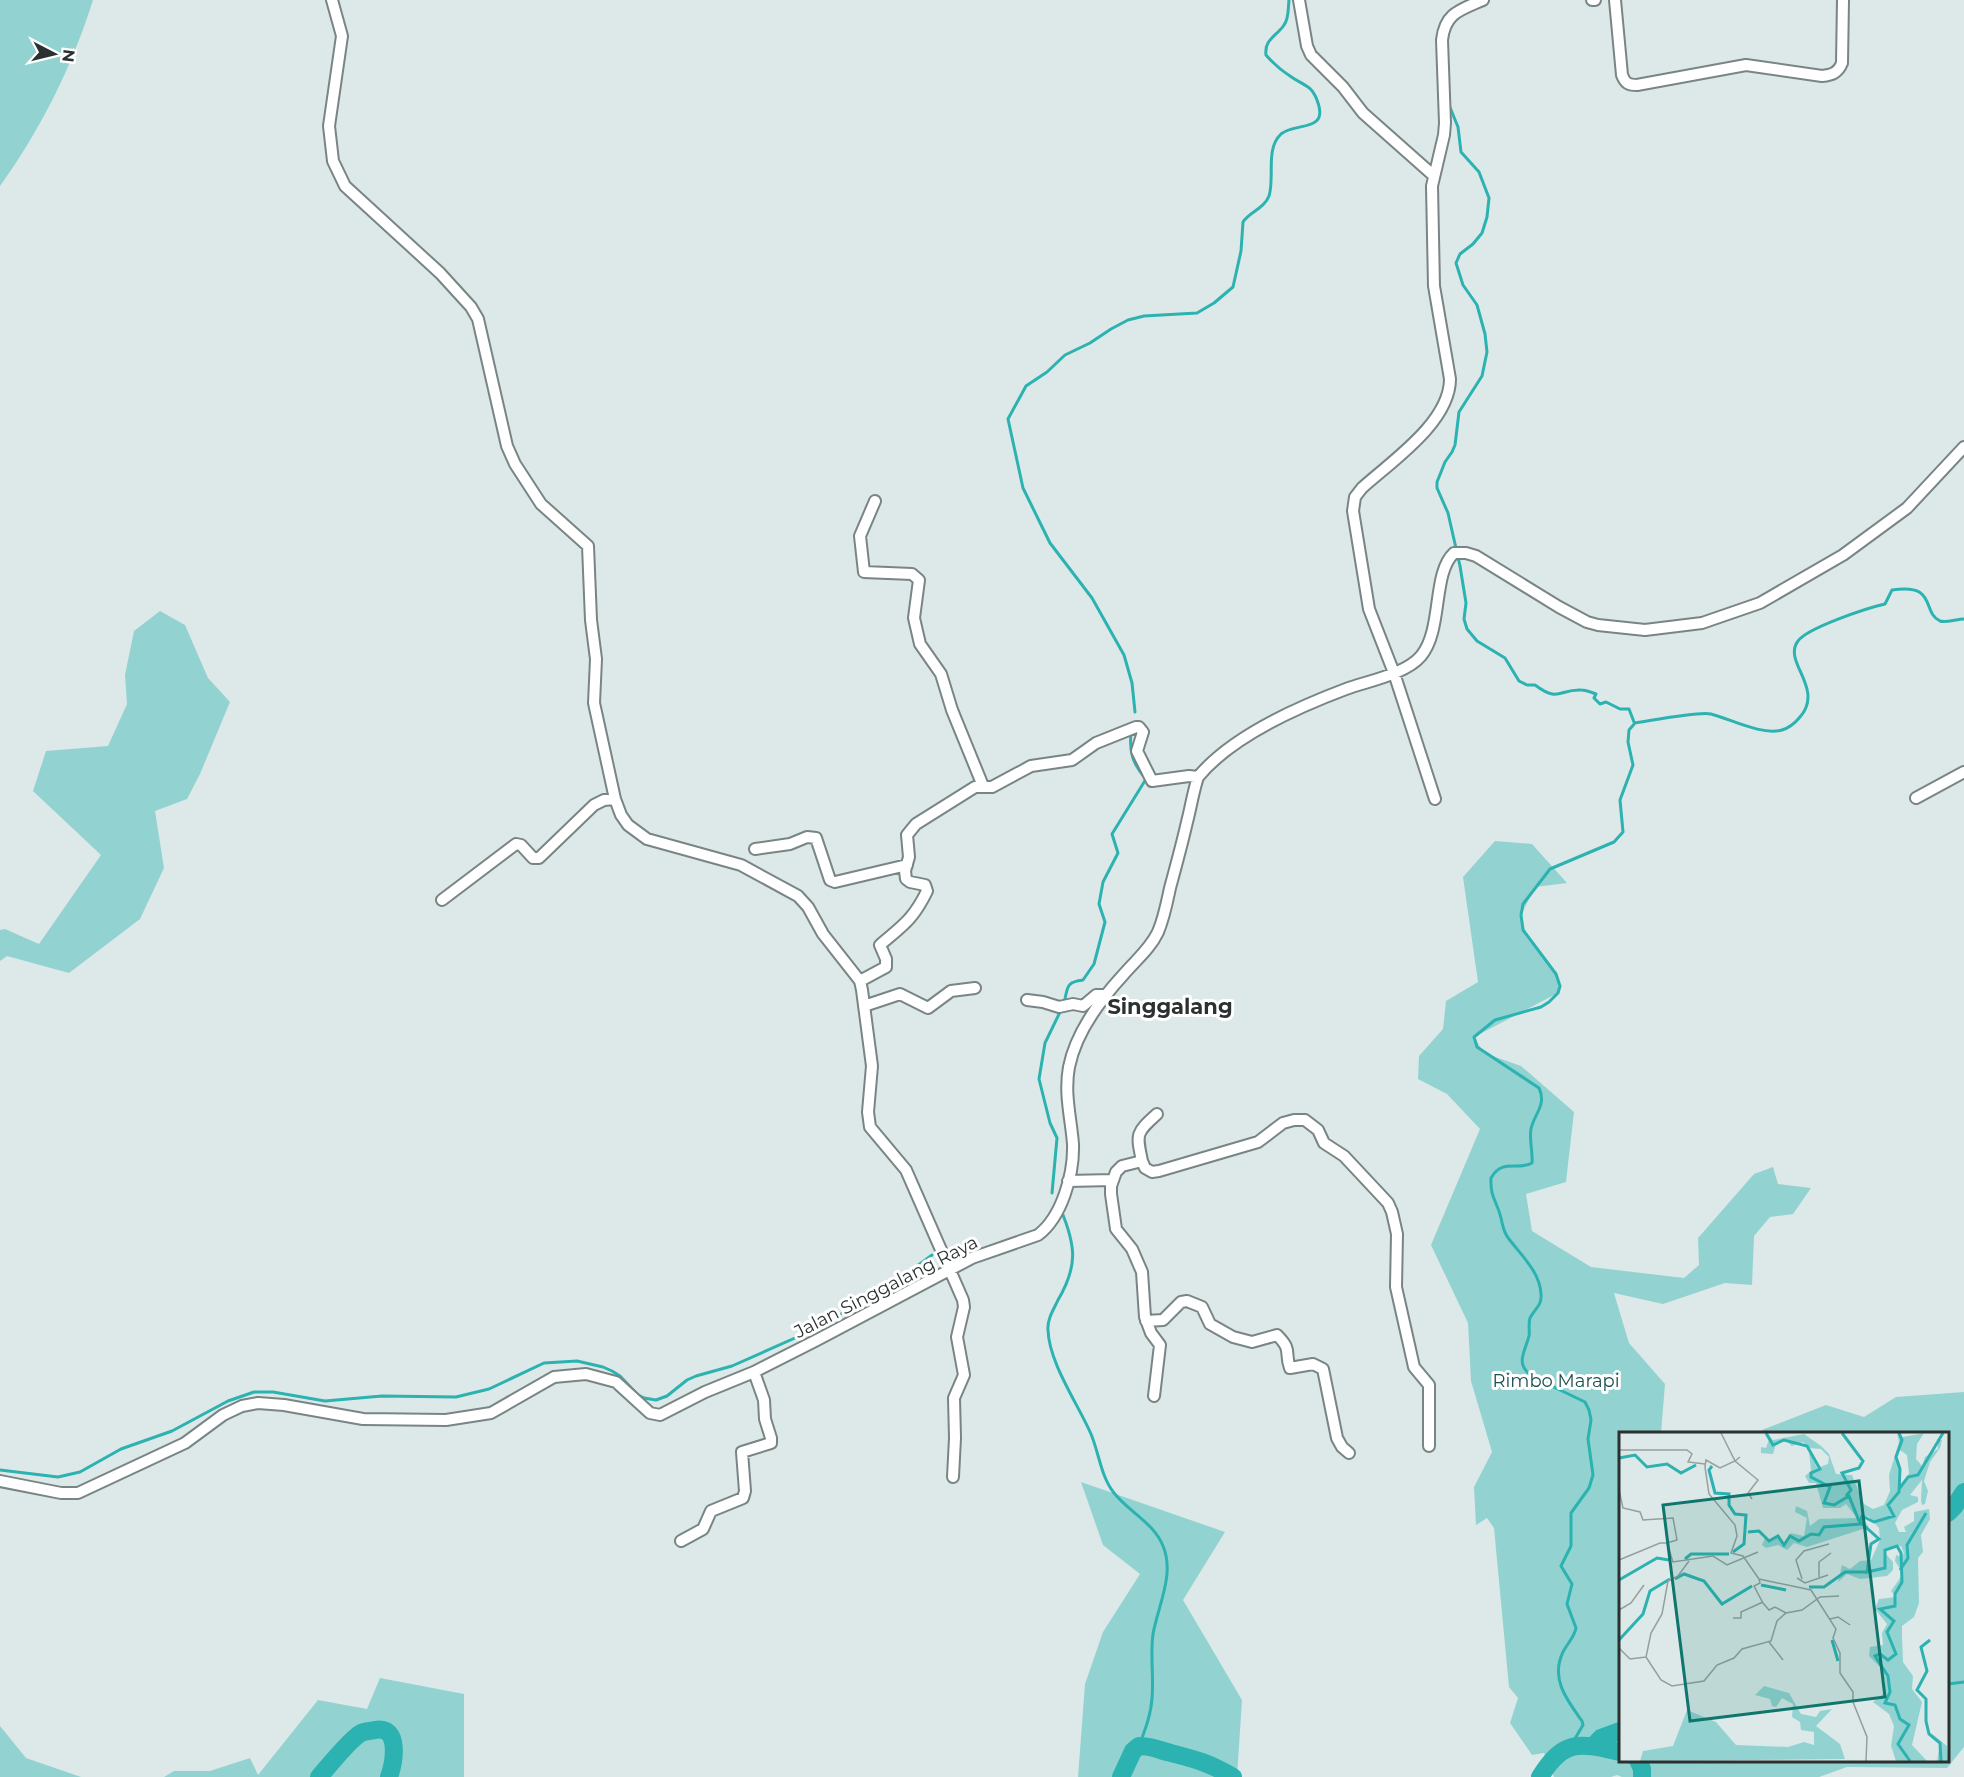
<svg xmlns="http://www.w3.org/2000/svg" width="1964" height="1777" viewBox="0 0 1964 1777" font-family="Montserrat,sans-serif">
	<rect width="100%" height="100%" fill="#dce9e8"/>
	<!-- green -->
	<path fill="#92d3d1" d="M0,0h93c-21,67 -52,129 -93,186z
		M160,611l25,14 23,53 22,24 -30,72 -13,25 -32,12 9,57 -24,51 -71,54 -62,-17 -7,5v-31l5,-1 34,15 62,-89 -68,-64 13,-40 62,-5 19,-42 -2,-29 9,-44z
		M1495,841l37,3 35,39 -32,4 -14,28 6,22 31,40v16l-84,44 10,16 37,13 53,46 -8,70 -40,12 6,37 59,36 93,11 15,-13 -1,-27 56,-64 19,-7 5,17 33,4 -18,26 -23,3 -16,19 -2,49 -27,-2 -62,21 -49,-11 15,50 36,41 -4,49 -41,1v326h328v-326l-189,-1 3,-3 64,-25 38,12 32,-20 68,-5v355l-17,21 -100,-1 -28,10h-197l-5,-2 -6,2h-57l-10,-24 -12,2 -22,-32 8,-25 -9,-11 -15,-159 -7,-10 -11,7 -2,-38 18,-35 -21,-71 -3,-58 -37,-78 49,-116 -33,-35 -29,-15 1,-23 24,-27 3,-28 32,-19 -15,-105z
		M1081,1482l144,50 -42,68 59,100 -5,77h-159l7,-93 18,-52 37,-58 -37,-29z
		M380,1678l84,16v83h-300l10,-6h36l40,-13 8,17 60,-75 49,9z
		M0,1726l26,32 55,19h-81z"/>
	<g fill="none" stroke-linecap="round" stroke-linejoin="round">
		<!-- stream -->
		<path stroke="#2cb2b0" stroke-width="3" d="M1449,105l9,22 3,25 18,20 10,26 -2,19 -5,16 -9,11 -13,10 -4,9 7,22 14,20 8,29 2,18 -5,24 -23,36 -4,33 -3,7 -7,10 -8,20v6l11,25 12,53 6,37 -2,16 3,10 10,12 28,17 14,23 8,4h8c24,18 24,4 46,5 5,0 10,2 15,4l-2,4 6,6 6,-2 14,7h9l5,13
			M1135,712l-3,-29 -8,-28 -32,-57 -42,-55 -27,-55 -15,-69 18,-33 21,-14 18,-17 25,-12 21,-14 17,-9 16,-4 53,-3 17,-10 19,-16 8,-36 2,-29c6,-10 21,-13 26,-26 6,-19 -4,-47 12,-62 14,-12 49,-1 36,-34 -6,-16 -15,-15 -27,-24 -8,-5 -18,-14 -24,-21 -2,-16 11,-19 18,-30 5,-6 4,-17 5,-25
			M1064,1003c4,-15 1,-21 19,-23l11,-16 11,-42 -6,-18 4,-22 15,-29 -6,-19 34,-55c-13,-15 -17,-26 -15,-46
			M1052,1193l5,-55 -7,-15 -11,-44 6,-36 16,-33
			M1061,1210c15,36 17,56 -3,90 -4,9 -11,19 -10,30 1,33 30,74 43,104 8,19 10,43 23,59 15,19 40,30 49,53 12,28 -5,60 -10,88 -3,21 1,43 -1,64 -1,17 -7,32 -13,48
			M0,1470l58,7 22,-5 41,-23 51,-18 56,-30 26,-9h19l52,9 57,-5 74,1 33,-8 55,-26 33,-2 26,6 9,4 8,5 18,19 6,3 12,2 11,-4 20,-16 9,-4 36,-10 81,-36 77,-44 42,-31
			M1948,1684l16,-2
			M1570,1747l13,-22 -1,-4c-15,-21 -32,-42 -19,-69 4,-8 12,-16 13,-24l-9,-24 5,-20 -11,-18 10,-20v-33l18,-25 4,-13 -5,-36 3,-19 -2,-10 -4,-8 -52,-25c-19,-13 -8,-25 -4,-41 1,-6 -1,-12 1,-18 5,-10 12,-12 11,-24 -1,-22 -20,-39 -32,-55 -6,-7 -6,-13 -8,-21 -4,-17 -11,-20 -10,-40 11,-20 27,-7 41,-15 1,-11 -3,-23 -1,-34 3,-15 16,-24 8,-41l-62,-41 -3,-10 21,-17 46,-13 8,-5 9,-9 2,-7 -4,-12 -33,-44 -2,-15 2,-11 27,-35 64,-27 9,-10 -3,-32 13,-35 -5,-23 1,-12 6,-7c15,-2 64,-12 76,-9 19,5 52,22 71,16 7,-2 13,-7 18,-13 25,-29 -18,-55 -2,-76 9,-13 69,-33 87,-37l7,-14c46,-7 29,22 48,31 6,2 17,-2 24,-2"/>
		<!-- river -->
		<path stroke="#2cb2b0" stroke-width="18" d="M1948,1513l6,-6 10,-15
			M1593,1746l8,-8 19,-7
			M1638,1760l4,9v8
			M319,1777c10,-11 30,-37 42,-44 4,-2 10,-2 14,-3 26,-5 19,33 14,47
			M1121,1777l12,-26 6,-5c12,0 17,3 28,6 27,7 41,10 66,25
			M1540,1777c24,-39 40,-34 80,-25"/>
		<!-- minor casing -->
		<g stroke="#798584" stroke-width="14">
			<path id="minor" d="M332,0l10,36 -13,90 4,35 12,25 95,87 31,34 7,12 29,127 8,18 26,40 47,42 3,74 5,39 -2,44 21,96 6,16 7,10 19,14 94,26 57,31 10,11 15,27 37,47 2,9 10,76 -4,46 2,15 36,43 57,130 1,7 -7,30 7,38 -10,23 1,40 -2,39
				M1299,0l8,46 4,9 32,32 20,26 70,62
				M1592,0h3
				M1615,0l7,75c3,8 6,10 15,10l109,-20 76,11c10,-1 16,-3 20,-13l1,-63
				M875,501l-15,35 4,36 48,2 7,6 -5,38 6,26 21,30 11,36 31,76
				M1916,798l48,-26
				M1435,799l-41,-126 -25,-64 -16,-98 2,-14 7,-9c30,-27 88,-66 88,-109l-16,-93 -2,-100 12,-51 1,-12 -3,-83c3,-27 18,-30 41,-40
				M755,849l35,-5 17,-7 9,1 14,42 5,2 72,-17
				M442,900l74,-56 5,1 12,13h6l55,-53 10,-5 11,-1
				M860,981l26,-14v-8l-6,-14c22,-19 33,-25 47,-54l-2,-6 -15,-3 -4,-3 -1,-8 4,-14 -2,-22 9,-11 59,-37h17l39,-21 41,-6 24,-17 40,-16h3l4,5 -6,19 15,30 37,-5 9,1
				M1027,1000l16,2 16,5 14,-3 10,2 13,-11h10
				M864,1006l36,-12 28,14 23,-17 24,-3
				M1142,1161l3,7 7,4 7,-1 99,-29 25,-19 11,-3h11l13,10 6,13 20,13 44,47 4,9 5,22 -1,53 16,71 2,9 15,18v61
				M1068,1181l44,-1
				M1146,1321l17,-1 18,-18 6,-1 15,6 8,17 23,13 19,5 25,-7c16,16 7,17 13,33l23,-4 10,5 14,69 5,9 7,6
				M1154,1396l6,-51 -9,-12 -6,-16 -3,-45 -10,-23 -16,-20 -5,-35v-8l5,-14 6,-6 20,-5c-6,-28 -6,-28 15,-47
				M0,1481l61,12h17l107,-50 38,-28 19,-9 16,-3 26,2 79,14 83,1 45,-7 63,-36 32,-3 30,8 34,31 10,2 45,-23 49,-20 63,-32 155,-82 66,-23c24,-18 36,-61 35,-91 -2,-26 -9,-50 -4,-77 7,-35 31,-67 55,-93 12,-14 26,-25 34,-42 6,-14 9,-30 12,-44 6,-22 12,-44 17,-66 4,-15 6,-30 11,-45 33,-40 100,-70 148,-88 22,-8 60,-15 75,-33 22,-26 11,-83 33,-103h12l10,3 83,51 28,15 11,3 47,5 57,-7 58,-20 83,-48 64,-47 57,-61
				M681,1541l22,-12 8,-18 32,-13 2,-7 -3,-39 29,-9v-5l-6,-19 -1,-19 -10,-28"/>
		</g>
		<!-- minor -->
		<use href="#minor" stroke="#fff" stroke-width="10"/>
	</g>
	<g text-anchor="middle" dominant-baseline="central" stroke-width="6" stroke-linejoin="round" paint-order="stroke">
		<!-- street labels -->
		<g font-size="18" fill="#2b3030" stroke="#fff">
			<text transform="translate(886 1287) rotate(-27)">Jalan Singgalang Raya</text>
		</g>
		<!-- park labels -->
		<g font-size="18" fill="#1b5150" stroke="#fff">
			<text x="1556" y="1381">Rimbo Marapi</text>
		</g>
		<!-- quarter labels -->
		<g font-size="21" font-weight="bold" fill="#2b3030" stroke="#fff">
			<text x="1170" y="1006">Singgalang</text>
		</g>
	</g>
	<!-- overview -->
	<g transform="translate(1619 1432)">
		<rect width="330" height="330" fill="#dce9e8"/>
		<path d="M148,1l6,7 31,-6 17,12 8,8 7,20 16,1 12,29 9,5 11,-4 6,-14 -1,-16 10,-33 -2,-9 6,4 21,-4 -7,11 -1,15 6,7 3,-9 13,-8 -1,-10 5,1 -2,8 -10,14 -6,19 4,10 -3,13 -3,1 -1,-5 1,-20 -12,15 8,2v5l-16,8 -7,13 4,9h7l-2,-5 10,-6v-9l15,-3 1,10 -9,16 2,17 -5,6 1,45 -5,14 -12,9v10l1,26 10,14 -1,13 10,13 -10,43 15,16h-31l-5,-15 3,-20 -5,-12 -16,-12 10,-8 2,-12 -4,-14 -12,-12 1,-9 13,-2 -1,-12 5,-9 -12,-15 4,-10 17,-2 -5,-6 12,-17 -8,-13 1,-6 5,2 3,-4 -3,-7 -13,3 -3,4 8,9v8l-6,6 -27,3 -13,-5 -9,8 4,-17 8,4 10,-8 11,-1 9,-20 -1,-12 -11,-12 -5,3 6,8 -62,20 -13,-4 -7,7 -9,-5 -12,3 -4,-3 4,-9 4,5 8,-5 6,8 7,-11 13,3 3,-18 -12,-6 1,-6 11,5 3,15 9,-7 38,-1 -11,-14 -6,4h-17l-7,-25h-7l-4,-7 6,-5 -2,-20 8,17 11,-4 1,-7 -8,-8 -12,-1 -6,-6 -11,4 -8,-7 -8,5 -3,10 -12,-1v-6l5,1 3,-9zM281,18l7,5 2,18 -9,16v-24l-4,-7zM145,254l25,7 12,21 15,3 4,-6 12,-2 -16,17 24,18 5,15 -205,2 3,-10 30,-5 14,-36 29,12 20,23 52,2 16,-5 10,3v-13l-13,-2 -1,-8 -8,-5 1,-13 -11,-6 -6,9 -4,-1 -2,-7 -15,-4zM312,301l16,13 1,15h-11l3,-17z" fill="#92d3d1" fill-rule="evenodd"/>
		<path fill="none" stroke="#2cb2b0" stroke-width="3" d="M147,1l7,12 11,-5 23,6 13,23 -9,4v4l19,10 -6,16 10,2 15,-9 10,25M223,1l21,28 -4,7 -17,5 9,17 -5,6M280,1l3,7 -6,17 4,12 -1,23 -11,13 6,11 -20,6 -12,-6 -2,6 19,17 -8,5 -4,28 18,-4v-18l12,-4 4,7 1,29 -7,12v12l-15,3 14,12 -7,11 9,22 -8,6 -8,-6 -5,2 13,20 2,16 -5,11 10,2 5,14 9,6 -11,19 12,17M0,26l16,-3 12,12 20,-3 14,9 15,-8M93,34l-3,4 6,23 14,1v11l6,9 11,1 -2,29 -11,8M280,57l9,-12 10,-2 25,-42M129,100l11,-1 10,10 9,-5 6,9 6,-9 9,5 12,-7 8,1 5,-8 37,-3M66,127l6,-5h38M281,138l8,-12 -1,-13 19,-32M56,147l9,-5 20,7 18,23 30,-18M0,148l38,-22 12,2M142,153l25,5M190,155h15l21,-15h21M0,208l24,-26 7,-23 20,-12M213,208l6,21M311,208l-9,7 6,24 -10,19 9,9v22l3,13 11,9 1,18"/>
		<path fill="none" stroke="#959f9e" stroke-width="1.5" d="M102,1l14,28 -15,7 -14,-8 -1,7 4,27 26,31 2,11 -6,17 12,3 16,23 52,11 25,39 -3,9 7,15v20l13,19v10l14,35 -1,24M0,18h68l5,4 -4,8 17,2M121,25l-5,4 23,19 -10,13 4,6M0,58l4,18 17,4 3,8 30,-2 4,22 -10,3M0,128l41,-17h7l6,19 40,-6 14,9 31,-13M70,129l-11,15 -10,5 -6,33 -11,19 -5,24 15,23 11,6 32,-5 13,-16 17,-7 8,-9 29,-8 6,-20 9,-8 16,-3 18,-13 19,-1M200,145v-15l12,-9M178,146l8,5 23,-8M140,147l1,4 -6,3 9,17 6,7 6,-3 11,6M183,147l-6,-19 8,-9 25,-7M0,178l12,-7 13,-18M114,186h8v-6l22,-10M211,187l8,-2 12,8M150,210l14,18M0,216l11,11 16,-2"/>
		<path fill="#0f766e" fill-opacity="0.15" stroke="#0f766e" stroke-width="3" d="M240,49l26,216 -195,24 -27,-216z"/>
		<rect width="330" height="330" fill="none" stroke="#2b3030" stroke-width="3"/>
	</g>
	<!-- north arrow -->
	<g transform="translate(54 54) rotate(97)" stroke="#ffffff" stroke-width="4.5" paint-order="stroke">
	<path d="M0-4.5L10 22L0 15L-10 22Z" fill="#2b3030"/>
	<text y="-9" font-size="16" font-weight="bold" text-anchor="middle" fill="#2b3030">N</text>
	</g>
</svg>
